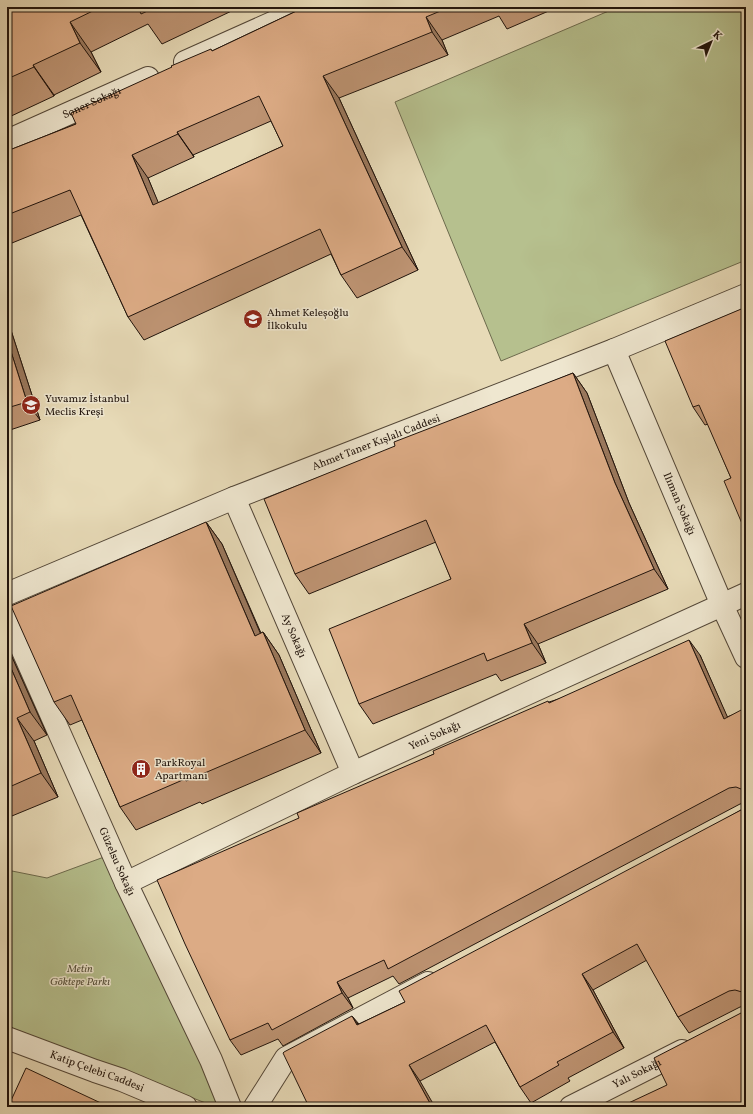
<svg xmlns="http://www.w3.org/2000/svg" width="753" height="1114" viewBox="0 0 753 1114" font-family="Vollkorn,serif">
	<rect width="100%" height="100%" fill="#e7dab7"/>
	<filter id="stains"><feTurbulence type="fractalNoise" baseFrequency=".005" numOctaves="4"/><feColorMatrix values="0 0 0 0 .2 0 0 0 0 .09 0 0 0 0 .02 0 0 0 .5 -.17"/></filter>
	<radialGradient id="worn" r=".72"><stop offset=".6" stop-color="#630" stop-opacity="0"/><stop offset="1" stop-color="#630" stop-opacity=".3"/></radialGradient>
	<!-- green -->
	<path fill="#b6c08e" stroke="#6c6a4d" d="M618,7h128v253l-245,101 -106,-259z
		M104,857l119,250h-7l-209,-81v-156l40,8z"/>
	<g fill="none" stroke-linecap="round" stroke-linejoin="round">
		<!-- minor casing -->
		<g stroke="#524637" stroke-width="24">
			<g id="minor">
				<path d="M185,62l123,-55"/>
				<path id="s1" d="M7,141l141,-63"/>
				<path id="s2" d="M614,350l108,255 24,52"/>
				<path id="s3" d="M234,498l119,275"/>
				<path id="s4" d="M7,594l227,-96 380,-148 132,-55"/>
				<path id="s5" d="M7,615l119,268 85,177 19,47"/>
				<path id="s6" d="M126,883l227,-110 393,-179"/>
				<path id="s7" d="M7,1038l88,33 27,9 64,27"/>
				<path d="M255,1107l31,-49 142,-75"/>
				<path id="s8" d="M571,1107l111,-56"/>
			</g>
		</g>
		<!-- minor -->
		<use href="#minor" stroke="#efe7d0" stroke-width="22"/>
	</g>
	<!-- wall -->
	<path fill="#bd9372" stroke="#21140c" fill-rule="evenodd" d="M7,7h233l-78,37 -14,-20 -57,28 10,20 -47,23v1l-47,22z
		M305,7h244l2,3 -44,19 -8,-13 -57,24 6,15 -109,43 79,172 -61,28 -16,-23 -10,-21 -187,86 -16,-23 -47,-102 -74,30v-94l69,-27 136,-73zM271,121l12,25 -125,57 -10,-25 46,-21 -1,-2z
		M746,307l-15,171 -23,-54 -3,1 -12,-18z
		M7,318l33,102 -33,11z
		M573,373l14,20 42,110 39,86 -130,55 8,19 -45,18 -5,-7 -123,50 -14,-20 92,-125 -15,-37 -127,52 -14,-20 100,-128z
		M206,522l16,22 39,89 2,-1 16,23 42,98 -119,51 -2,-2 -64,28 -16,-23 -38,-87 -12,5 -16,-23z
		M7,646l40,89 -13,6 24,56 -51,21z
		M700,655l27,62 19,-7v93l-6,1 -341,180 -6,-8 -45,22 5,10 -70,38 -5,-7 -37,16 -11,-15 69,-222 135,-64 115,-52z
		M746,804v202l-6,1 -51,26 -11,-16 -31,-57 -54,30 31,58 -56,30 2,3 -39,22 -11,-16 -25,-45 -75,39 -111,26 43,-91 7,8 46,-22 336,-192 4,-4z"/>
	<!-- shaded-wall -->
	<path fill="#9a785d" stroke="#21140c" d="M426,17l16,23 6,15 -16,-23z
		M70,22l21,30 10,20 -21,-29z
		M33,65l21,30v1l-20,-29z
		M323,76l16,22 79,172 -16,-23z
		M177,132l16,23 1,2 -16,-23z
		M132,155l16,23 21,50 -16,-23z
		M7,318l33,102 -13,-18 -20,-63z
		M573,373l14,20 42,110 39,86 -14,-20 -39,-86z
		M206,522l16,22 49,114 -16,-22z
		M524,624l14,20 8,19 -14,-20z
		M263,632l16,23 42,98 -16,-23z
		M689,640l11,15 35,79 -11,-15z
		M7,646l40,89 -17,-23 -23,-53z
		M17,718l17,23 24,56 -17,-24z
		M582,974l11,16 31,58 -11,-16z
		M337,982l11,16 5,10 -11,-15z
		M352,1016l11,15 -6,-6z
		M409,1065l11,16 15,26h-3z"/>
	<!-- building -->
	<path fill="#dcab85" stroke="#21140c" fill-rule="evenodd" d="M7,7h94l-31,15 10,21 -47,22 1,2 -27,12z
		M138,7h18l-15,7z
		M305,7h145l-24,10 6,15 -109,44 79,171 -61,28 -21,-46 -192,88 -58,-127 -63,25v-64l69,-27 -5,-11 101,-46 -1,-1 40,-17 1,2zM259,96l24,50 -130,59 -21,-50 46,-21 -1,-2z
		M746,294v10l-3,-8z
		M746,307v226l-22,-52 7,-3 -32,-73 -6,2 -28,-66z
		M7,339l20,63 -20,6z
		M573,373l42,110 39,86 -130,55 8,19 -45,18 -3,-8 -125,51 -30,-75 122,-50 -25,-59 -131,54 -31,-75 131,-53 -1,-4z
		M206,522l49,114 8,-4 42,98 -119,51 -1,-2 -65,28 -49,-112 -17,7 -43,-96z
		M689,640l35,79 21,-11 1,3v83l-5,-5 -5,-2 -7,1 -341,181 -4,-9 -47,22 5,11 -70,37 -4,-7 -38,17 -45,-96 -28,-64 142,-62 -2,-5 137,-59 -1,-3 115,-50 1,2z
		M7,659l23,53 -13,6 24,55 -34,15z
		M746,804v193l-4,-5 -7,-2 -6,1 -51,26 -41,-73 -55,30 31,58 -56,30 2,3 -39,22 -34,-62 -77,40 23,42h-123l-26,-54 1,-1 68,-36 5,9 48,-23 -6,-11 342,-181 4,-4z
		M746,1008v99h-126l47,-22 -13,-27 87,-45 5,-4z
		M26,1068l77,36 -1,3h-94z"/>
	<!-- icons -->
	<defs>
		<g id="school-disc" transform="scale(1)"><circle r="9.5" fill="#8f2418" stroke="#efe7d0"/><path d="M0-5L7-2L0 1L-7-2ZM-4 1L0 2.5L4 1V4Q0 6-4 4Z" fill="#fff"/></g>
		<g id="building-disc" transform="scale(1)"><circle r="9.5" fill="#8f2418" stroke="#efe7d0"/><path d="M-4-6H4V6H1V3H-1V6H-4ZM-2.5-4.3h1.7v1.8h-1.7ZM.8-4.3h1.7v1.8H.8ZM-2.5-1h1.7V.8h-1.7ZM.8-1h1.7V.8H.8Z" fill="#fff"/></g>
	</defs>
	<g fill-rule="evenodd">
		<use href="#school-disc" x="253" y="319"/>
		<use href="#school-disc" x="31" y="405"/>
		<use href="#building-disc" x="141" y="769"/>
	</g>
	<g text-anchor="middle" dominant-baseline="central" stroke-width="3" stroke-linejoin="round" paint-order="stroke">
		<!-- street labels -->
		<g font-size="11" fill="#21140c" stroke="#efe7d0">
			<text stroke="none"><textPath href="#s1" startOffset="93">Soner Sokağı</textPath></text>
			<text stroke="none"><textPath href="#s4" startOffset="399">Ahmet Taner Kışlalı Caddesi</textPath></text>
			<text stroke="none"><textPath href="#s2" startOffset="167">Ilıman Sokağı</textPath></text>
			<text stroke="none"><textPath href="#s3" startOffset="150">Ay Sokağı</textPath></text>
			<text stroke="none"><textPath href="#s6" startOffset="342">Yeni Sokağı</textPath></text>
			<text stroke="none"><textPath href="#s5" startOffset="270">Güzelsu Sokağı</textPath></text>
			<text stroke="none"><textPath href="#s7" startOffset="96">Katip Çelebi Caddesi</textPath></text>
			<text stroke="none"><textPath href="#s8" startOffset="74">Yalı Sokağı</textPath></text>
		</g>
		<!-- poi labels -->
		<g font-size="11" fill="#21140c" stroke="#efe7d0" text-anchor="start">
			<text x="267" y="313">Ahmet Keleşoğlu<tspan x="267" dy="13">İlkokulu</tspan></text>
			<text x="45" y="399">Yuvamız İstanbul<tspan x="45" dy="13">Meclis Kreşi</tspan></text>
			<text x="155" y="763">ParkRoyal<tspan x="155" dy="13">Apartmanı</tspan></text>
		</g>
		<!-- park labels -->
		<g font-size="11" font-style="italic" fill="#55503a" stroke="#efe7d0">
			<text x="80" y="969">Metin<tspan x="80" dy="13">Göktepe Parkı</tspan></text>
		</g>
	</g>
	<!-- margin -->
	<rect width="753" height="1114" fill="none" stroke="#e7dab7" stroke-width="24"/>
	<rect x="8" y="8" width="737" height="1098" fill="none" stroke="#21140c" stroke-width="2"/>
	<rect x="12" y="12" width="729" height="1090" fill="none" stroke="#21140c"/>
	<!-- north arrow -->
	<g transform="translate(711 42) rotate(43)" stroke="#efe7d0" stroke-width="3" paint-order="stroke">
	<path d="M0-3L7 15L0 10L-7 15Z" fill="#21140c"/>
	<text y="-6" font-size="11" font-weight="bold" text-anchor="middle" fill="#21140c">K</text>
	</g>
	<rect width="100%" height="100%" filter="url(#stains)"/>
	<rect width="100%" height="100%" fill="url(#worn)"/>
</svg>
